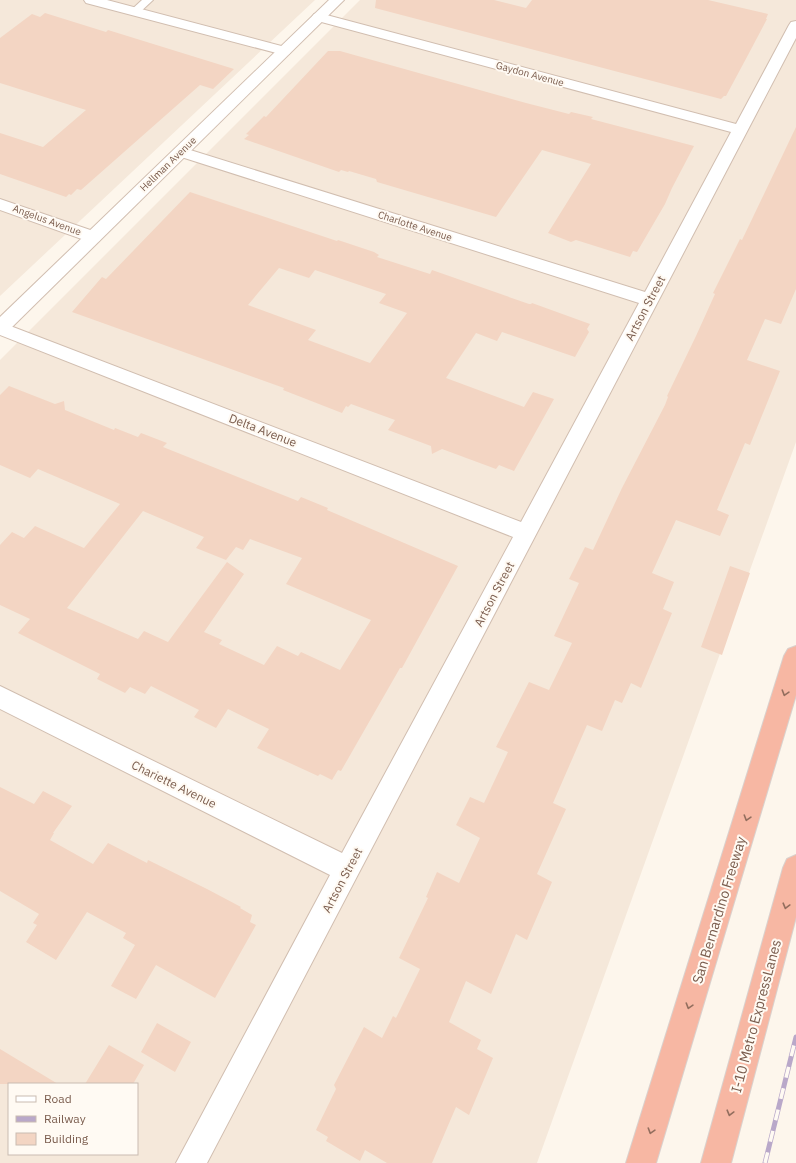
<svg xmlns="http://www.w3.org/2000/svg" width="796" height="1163" viewBox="0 0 796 1163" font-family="'IBM Plex Sans',sans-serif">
	<rect width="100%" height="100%" fill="#fdf6ec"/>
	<!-- residential -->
	<path fill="#f5e8da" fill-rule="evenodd" d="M0,0h315l-315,296z
		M360,0h436v442l-259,721h-537v-803zM9,1084h128v70h-128z"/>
	<!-- building -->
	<path fill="#f3d5c3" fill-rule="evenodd" d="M376,0h118l32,8 6,-8h176l60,14 -2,5h1l-19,36 -22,41h-2l-3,3 -346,-91z
		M45,13l61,19 2,-2 126,39 -21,20 -13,-4 -119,105 -4,-1 -6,6 -2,-1 -3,3 -66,-23v-41l43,14 43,-37 -86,-27v-45l32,-24 8,3z
		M328,51h12l186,52 43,11 2,-2 22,5 -2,2 103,27 -22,42 -7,16 -28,48 -4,-1 -3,6 -54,-17 -5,2 -23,-9 43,-69 -49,-14 -46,67 -119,-35 -1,-3 -27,-8 -1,1 -7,-2 -2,2 -95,-33 5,-4 -3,-1 18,-18 2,1z
		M796,127v162l-15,35 -16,-5 -18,41 33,11 -30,74 -5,-2 -28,67 12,5 -9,21 -44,-16 -24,53 22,9 -11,27 9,4 -31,75 -10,-5 -9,20 -7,-3 -13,31 -15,-6 -34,78 13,6 -29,65 15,8 -25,58 -11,-6 -25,60 -25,-13 -17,41 32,18 -4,9 16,9 -24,57 -13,-8 -24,56h-45l-22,-13 -5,11 -34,-20 2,-4 -12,-7 20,-41 -2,-4 30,-58 18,11 11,-22 3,2 24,-49 -21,-11 29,-60 -2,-1 11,-25 22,11 21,-45 -24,-13 14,-28 14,6 24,-51 -12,-5 33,-65 20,8 23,-47 -18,-7 25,-53 -10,-4 16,-32 8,3 29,-62 43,-83 3,-8 -1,-1 29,-60 19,-42 -2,-1 27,-54 2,1z
		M190,192l147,49 1,-1 36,12 5,3 -2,2 53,17 2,-4 97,34h2l1,-1 58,21 -3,5 2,3 -14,25 -73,-25 -5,9 -21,-8 -30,45 78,29 9,-15 21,7 -40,72 -15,-6 -3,4 -54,-20 -10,5 -1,-8 -43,-16 7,-10 -44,-16 -3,3 -2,-1 -4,7 -59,-23 1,-2 -212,-76 30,-35 4,2zM279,268l30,10 6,-8 71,24 -7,9 28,10 -37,50 -62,-23 8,-10 -68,-25z
		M9,386l46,18 9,-3 1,9 49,20 1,-2 23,9 3,-4 26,10 -4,4 135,54 3,-4 27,11 -1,2 131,56 -56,102h-2l-59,103 -3,-1 -6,10 -12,-6 -2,2 -61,-28 12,-19 -41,-20 -12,19 -22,-11 5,-7 -48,-24 -6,8 -15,-7 -5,6 -28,-14 3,-5 -82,-41 12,-14 -30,-14v-60l12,-13 12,6 11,-12 49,22 36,-44 -82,-35 -8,9 -30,-13v-70zM143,511l61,26 -8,11 30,12 10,-13 7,3 7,-11 52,19 -16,26 85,36 -31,50 -39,-18 -3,4 -21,-10 -13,19 -45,-21 3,-4 -18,-8 40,-58 -17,-12 -59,80 -24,-11 -6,8 -71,-31z
		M730,566l20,7 -28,82 -21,-8z
		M0,787l34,17 9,-13 29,15 -19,27h1l-4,7 43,24 15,-21 39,20 1,-3 59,29 34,18 -1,1 12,7 -2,7 6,3 -41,73 -59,-33 -20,34 -25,-13 24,-41 -12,-7 3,-5 -39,-21 -31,48 -30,-18 11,-17 -4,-2 6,-9 -39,-23z
		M157,1023l34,19 -16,30 -34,-20z
		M109,1045l35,20 -11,19h-48z
		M0,1049l58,35h-58z"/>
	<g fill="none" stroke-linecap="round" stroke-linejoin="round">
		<!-- service casing -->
		<g stroke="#d1beb0" stroke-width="2">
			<path id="service" d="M142,0h11l-15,14h-8l-1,-2z"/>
		</g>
		<!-- minor casing -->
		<g stroke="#d1beb0" stroke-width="2">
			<path id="minor" d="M84,0h23l182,48 2,3 -2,3 -5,1 -198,-52z
				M319,13l417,111 53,-99 2,-3 5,-1v17l-589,1125h-31l154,-288 -330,-166v-23l342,167 171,-316 -513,-202v-13l521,200 118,-219 -464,-148 -2,-3 2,-3 6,-2 6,2 458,143 86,-160 -417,-112 -2,-3 2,-3z
				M0,199l99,34 3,4 -3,4 -6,2 -93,-33z"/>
		</g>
		<!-- tertiary casing -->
		<g stroke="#d1beb0" stroke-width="2">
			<path id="tertiary" d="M329,0h15l-338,333 -6,1v-17z"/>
		</g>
		<!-- motorway casing -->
		<g stroke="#dad1cd" stroke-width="2">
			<path id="motorway" d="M796,646v49l-140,468h-30l158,-507 4,-7z
				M796,855v62l-65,246h-30l82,-295 4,-9z"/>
		</g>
		<!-- service -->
		<use href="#service" fill="#fff" fill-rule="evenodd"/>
		<!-- minor -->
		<use href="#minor" fill="#fff" fill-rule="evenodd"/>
		<!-- tertiary -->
		<use href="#tertiary" fill="#fff" fill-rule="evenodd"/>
		<!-- motorway -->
		<use href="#motorway" fill="#f7b7a3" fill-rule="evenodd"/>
		<!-- rail casing -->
		<g stroke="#b9a8c9" stroke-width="5">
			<path id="rail" d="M765,1163l31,-126"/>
		</g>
		<!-- rail -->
		<use href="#rail" stroke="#fffaf3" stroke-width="3.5" stroke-dasharray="11" stroke-linecap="butt"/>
	</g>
	<!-- one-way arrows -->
	<defs><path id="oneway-chevron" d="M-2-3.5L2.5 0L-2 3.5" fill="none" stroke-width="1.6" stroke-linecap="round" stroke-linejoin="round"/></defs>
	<g stroke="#936e5e">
		<use href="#oneway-chevron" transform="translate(785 693) rotate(107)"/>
		<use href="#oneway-chevron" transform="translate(747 818) rotate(107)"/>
		<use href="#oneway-chevron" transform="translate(786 906) rotate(105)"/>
		<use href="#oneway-chevron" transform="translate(689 1006) rotate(107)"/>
		<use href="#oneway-chevron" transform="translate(730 1113) rotate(105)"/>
		<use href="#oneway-chevron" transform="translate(651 1131) rotate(107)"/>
	</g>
	<g text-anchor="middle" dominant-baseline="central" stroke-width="4" stroke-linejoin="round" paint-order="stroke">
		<!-- far-street labels -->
		<g font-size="10" fill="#7a5c4d" stroke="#fffaf3">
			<text transform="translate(530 74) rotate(15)">Gaydon Avenue</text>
			<text transform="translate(168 164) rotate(-44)">Hellman Avenue</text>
			<text transform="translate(47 220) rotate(20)">Angelus Avenue</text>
			<text transform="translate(415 226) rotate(18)">Charlotte Avenue</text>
		</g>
		<!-- street labels -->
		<g font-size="12" fill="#7a5c4d" stroke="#fffaf3">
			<text transform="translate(645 308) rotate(-62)">Artson Street</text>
			<text transform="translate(263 430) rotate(21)">Delta Avenue</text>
			<text transform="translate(494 594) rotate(-62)">Artson Street</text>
			<text transform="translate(174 784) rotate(26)">Chariette Avenue</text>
			<text transform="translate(342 880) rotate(-62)">Artson Street</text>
		</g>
		<!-- near-street labels -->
		<g font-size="14" fill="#7a5c4d" stroke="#fffaf3">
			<text transform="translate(719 910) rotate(-73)">San Bernardino Freeway</text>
			<text transform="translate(756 1016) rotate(-75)">I-10 Metro ExpressLanes</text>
		</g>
	</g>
	<!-- legend -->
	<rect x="8" y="1083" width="130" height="72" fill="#fffaf3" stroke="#cabbb1"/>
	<rect x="16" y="1096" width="20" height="6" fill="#ffffff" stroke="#cabbb1"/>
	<text x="44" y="1103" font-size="12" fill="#7a5c4d">Road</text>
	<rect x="16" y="1116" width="20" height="6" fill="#b9a8c9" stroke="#cabbb1"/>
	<text x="44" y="1123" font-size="12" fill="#7a5c4d">Railway</text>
	<rect x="16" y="1133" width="20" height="12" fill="#f3d5c3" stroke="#cabbb1"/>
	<text x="44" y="1143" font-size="12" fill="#7a5c4d">Building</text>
</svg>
